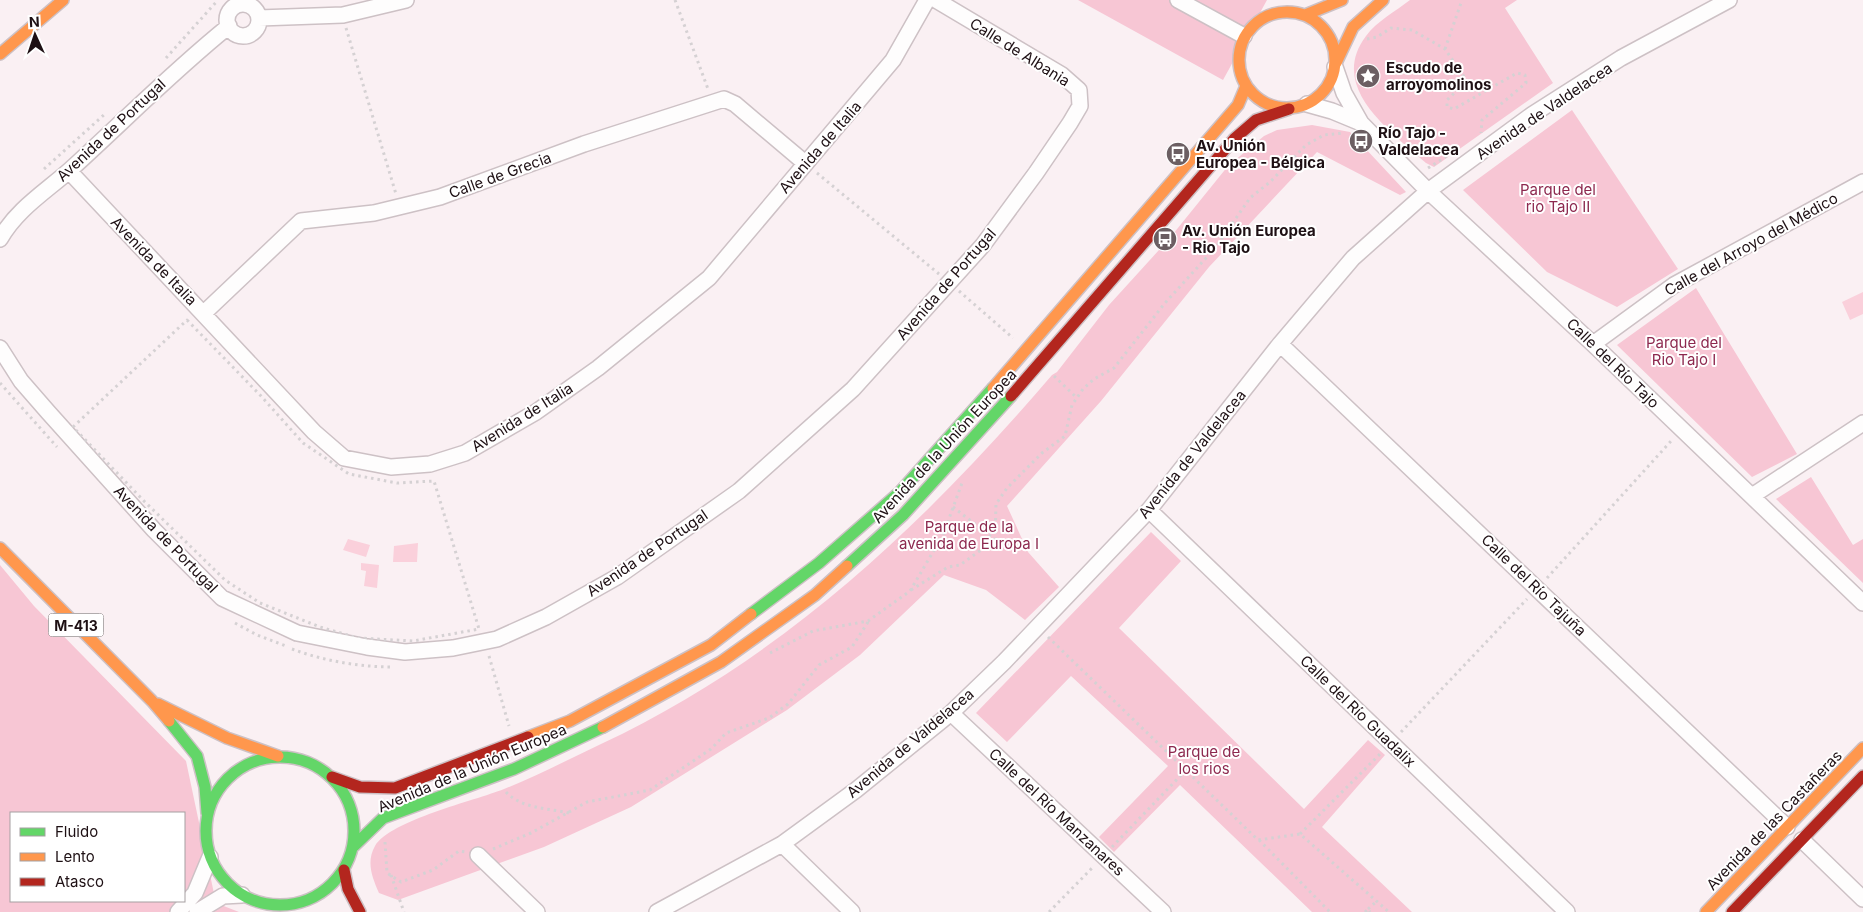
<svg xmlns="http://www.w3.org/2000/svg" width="1863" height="912" viewBox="0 0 1863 912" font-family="Inter,sans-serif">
	<rect width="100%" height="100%" fill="#faf0f3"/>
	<!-- green -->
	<path fill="#f7c6d4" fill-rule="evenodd" d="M1078,0h189l-44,80z
		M1410,0h107l-12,8 48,75 -119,84 -8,-4c-34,-31 -99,-75 -60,-127 11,-15 30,-25 44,-36z
		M1572,110l106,159 -61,38 -70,-35 -84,-82z
		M1312,125l38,7 56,60 -6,3 -83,-43 -108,115 -108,134 -94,105 21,46 31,35 -34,33 -39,-30 -42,-15 -84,80 -73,55 -156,97 -87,40 -146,53 -19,-7c-7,-16 -13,-31 -4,-47 16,-26 99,-45 129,-57 33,-13 65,-30 97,-45 181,-85 323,-219 451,-369l5,-3 52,-67 60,-66 59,-73 36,-30 13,-6z
		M1696,288l101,166 -45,23 -135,-132z
		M1811,477l42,68 10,-6v44l-87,-84z
		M1151,532l30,29 -62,67 185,181 64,-69 17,15 -63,72 90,85h-100l-132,-127 -66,67 -15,-15 69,-71 -97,-90 -64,66 -31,-29z
		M0,565l34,41 152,155 30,142 23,9h-239zM11,813h173v88h-173z"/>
	<!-- water -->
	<path fill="#fad0db" d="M1863,292v22l-13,6 -8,-18z
		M348,539l22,6 -4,12 -23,-7z
		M418,543l-1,19h-24l1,-16z
		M361,563l18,2 -2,23 -13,-2 2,-15 -5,-1z"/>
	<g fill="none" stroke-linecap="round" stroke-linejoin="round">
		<!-- street casing -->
		<g stroke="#cdc1c5" stroke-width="18">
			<path id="street" d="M1178,0l66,36
				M227 20a16 16 0 1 1 32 0a16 16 0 1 1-32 0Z
				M259,18l84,-3 63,-15
				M1335,67l9,26 17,30 67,68 165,153 270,259
				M1307,104l25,7 29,12
				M69,171l245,261 30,26 47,9 39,-3 35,-11 71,-41 62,-44 111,-90 184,-218 34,-60
				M0,239c16,-29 45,-47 70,-69 53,-48 103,-99 159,-144
				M204,313l97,-92 73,-8 66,-16 144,-53 140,-45 11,5 70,59
				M1280,344l507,483
				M1593,344l81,-59 189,-103
				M0,348l21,33 27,31 106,118 68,68 75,35 70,14 38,5 48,-4 44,-9 49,-22 71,-40 122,-86 114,-102 130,-144 53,-72 34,-50 10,-17 -1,-16 -17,-15 -126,-75
				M1752,496l111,-73
				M1149,510l418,402
				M951,713l212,199
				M1802,840l61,59
				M782,844l70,68
				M478,855l59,57
				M178,912l17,-19 15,-36
				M197,912l26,-16 19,-1
				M657,912l125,-68 74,-54 95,-77 53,-51 145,-152 131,-166 73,-86 75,-67 105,-77 88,-56 108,-58"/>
		</g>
		<!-- fast casing -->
		<g stroke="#cdc1c5" stroke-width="14">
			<path id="fast" d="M847,566l56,-51 108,-119
				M751,614l68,-51 81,-71 93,-104
				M169,721l28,35 8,31 2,26
				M206 831a74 74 0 1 1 148 0a74 74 0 1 1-148 0Z
				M354,846l29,-28 131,-49 89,-42"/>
		</g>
		<!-- slow casing -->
		<g stroke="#cdc1c5" stroke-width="14">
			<path id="slow" d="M1239 60a48 48 0 1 1 96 0a48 48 0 1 1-96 0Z
				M1305,15l37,-15
				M0,54l63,-54
				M1336,63l17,-36 30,-27
				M993,388l245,-283 8,-19
				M0,548l152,153 17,20
				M158,704l69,34 51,18
				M603,727l118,-65 94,-67 32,-29
				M528,737l42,-16 141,-76 40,-31
				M1706,912l157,-164"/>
		</g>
		<!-- jam casing -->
		<g stroke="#cdc1c5" stroke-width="14">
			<path id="jam" d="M1011,396l223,-257 22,-19 33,-11
				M332,777l28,10 35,1 133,-51
				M344,870l4,19 12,23
				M1732,912l131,-136"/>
		</g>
		<!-- path -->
		<path stroke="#d5d1d3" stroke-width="3" stroke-dasharray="2.5 4" stroke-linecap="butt" d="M675,0l33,89
			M346,28l50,166
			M1367,39l10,-2 14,-9 21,2 33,19 22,32 -20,19v7l7,2 63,-36 8,2 1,8 -44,37 -1,13
			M1445,49l17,-49
			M166,58l52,-58
			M1428,168l19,-12
			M44,169l62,-56
			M817,173l122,101
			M959,291l54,47
			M187,320l74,76 42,47 46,31 48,9 37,-2 45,148 -66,12 -55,-3 -38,-11 -60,-24 -35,-23 -81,-79 -71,-74z
			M1054,376l23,22
			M0,383l57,64
			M953,507l41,32
			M995,540l1,-36 11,-16 35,-35 23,-17 7,-31 11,-16 11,-10 20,-11 51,-65 51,-56 34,-49 20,-16 36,-37 18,-10 19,-2
			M1547,578l125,-138
			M911,590l37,-23 12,-2 35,-25
			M235,623l22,12 29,11
			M1048,637l210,203 42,-6 89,78
			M292,649c32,12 68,18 101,18
			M770,653l43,-22 55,-10 42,-30 33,-56 19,-52 -2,1
			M489,656l20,70
			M1401,732l126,-133
			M506,792c16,17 42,16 63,21
			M1300,834l81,-81
			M1259,840l71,72
			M385,842l2,31 14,9 32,-12 26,-19 7,1
			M1112,847l74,-77
			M493,849l38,-16 56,-31 63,-12 61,-41 15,-16 43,-15 19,-14 31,-39 33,-18 16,-25
			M391,875l13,37
			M1368,909l9,-8
			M1049,912l45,-46
			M1365,912l3,-3 2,3"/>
		<!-- street -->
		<use href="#street" stroke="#fefdfd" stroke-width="15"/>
		<!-- fast -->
		<use href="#fast" stroke="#63d668" stroke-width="11"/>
		<!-- slow -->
		<use href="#slow" stroke="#ff974d" stroke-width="11"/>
		<!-- jam -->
		<use href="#jam" stroke="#b3261e" stroke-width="11"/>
	</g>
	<!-- icons -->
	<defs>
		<g id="sight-disc" transform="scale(1.25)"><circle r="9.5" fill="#6b5e62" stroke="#fff"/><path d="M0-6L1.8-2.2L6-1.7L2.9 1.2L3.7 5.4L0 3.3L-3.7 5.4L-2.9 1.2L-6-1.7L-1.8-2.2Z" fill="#fff"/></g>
		<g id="bus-disc" transform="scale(1.25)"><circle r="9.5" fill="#6b5e62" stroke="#fff"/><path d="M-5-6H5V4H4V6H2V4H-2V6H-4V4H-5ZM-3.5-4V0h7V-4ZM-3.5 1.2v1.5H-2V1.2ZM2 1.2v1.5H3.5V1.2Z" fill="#fff"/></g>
	</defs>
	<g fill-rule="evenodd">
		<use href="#sight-disc" x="1368" y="76"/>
		<use href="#bus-disc" x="1361" y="141"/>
		<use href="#bus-disc" x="1178" y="154"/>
		<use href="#bus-disc" x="1165" y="239"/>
	</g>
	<g text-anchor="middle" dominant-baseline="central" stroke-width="4" stroke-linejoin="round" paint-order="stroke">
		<!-- shield labels -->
		<rect fill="#fff" stroke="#62585a" stroke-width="1" x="48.5" y="613.5" width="55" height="23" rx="4"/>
		<g font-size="14" font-weight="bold" fill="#1e1014">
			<text x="76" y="625">M-413</text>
		</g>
		<!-- street labels -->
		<g font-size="15" fill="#1e1014" stroke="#fff">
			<text transform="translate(1020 52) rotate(32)">Calle de Albania</text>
			<text transform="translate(1544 111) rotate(-34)">Avenida de Valdelacea</text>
			<text transform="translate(111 130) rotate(-43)">Avenida de Portugal</text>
			<text transform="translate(820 147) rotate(-49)">Avenida de Italia</text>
			<text transform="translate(500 175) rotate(-20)">Calle de Grecia</text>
			<text transform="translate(1751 244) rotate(-29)">Calle del Arroyo del Médico</text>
			<text transform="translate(154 261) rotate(46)">Avenida de Italia</text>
			<text transform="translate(946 284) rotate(-49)">Avenida de Portugal</text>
			<text transform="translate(1613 363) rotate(44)">Calle del Río Tajo</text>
			<text transform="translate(522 417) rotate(-32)">Avenida de Italia</text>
			<text transform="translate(944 446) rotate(-47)">Avenida de la Unión Europea</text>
			<text transform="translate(1192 454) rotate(-51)">Avenida de Valdelacea</text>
			<text transform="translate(166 539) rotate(46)">Avenida de Portugal</text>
			<text transform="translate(647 553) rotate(-34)">Avenida de Portugal</text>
			<text transform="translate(1534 585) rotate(44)">Calle del Río Tajuña</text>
			<text transform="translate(1358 711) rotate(44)">Calle del Río Guadalix</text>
			<text transform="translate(910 743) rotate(-40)">Avenida de Valdelacea</text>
			<text transform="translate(472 768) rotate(-23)">Avenida de la Unión Europea</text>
			<text transform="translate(1057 812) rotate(43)">Calle del Río Manzanares</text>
			<text transform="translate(1774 820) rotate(-46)">Avenida de las Castañeras</text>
		</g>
		<!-- poi labels -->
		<g font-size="15" font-weight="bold" fill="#1e1014" stroke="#fff" text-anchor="start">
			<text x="1386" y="67">Escudo de<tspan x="1386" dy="17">arroyomolinos</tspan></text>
			<text x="1378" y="132">Río Tajo -<tspan x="1378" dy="17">Valdelacea</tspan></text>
			<text x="1196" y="145">Av. Unión<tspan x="1196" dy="17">Europea - Bélgica</tspan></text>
			<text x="1182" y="230">Av. Unión Europea<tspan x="1182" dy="17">- Rio Tajo</tspan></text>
		</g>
		<!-- park labels -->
		<g font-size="15" fill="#8d294f" stroke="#fff">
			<text x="1558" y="189">Parque del<tspan x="1558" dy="17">rio Tajo II</tspan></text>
			<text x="1684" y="342">Parque del<tspan x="1684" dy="17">Rio Tajo I</tspan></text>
			<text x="969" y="526">Parque de la<tspan x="969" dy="17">avenida de Europa I</tspan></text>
			<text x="1204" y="751">Parque de<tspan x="1204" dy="17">los rios</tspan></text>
		</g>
	</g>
	<!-- legend -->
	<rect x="10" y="812" width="175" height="90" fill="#ffffff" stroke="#a59fa1"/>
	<rect x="20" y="828" width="25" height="8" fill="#63d668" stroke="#a59fa1"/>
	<text x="55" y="837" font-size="15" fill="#1e1014">Fluido</text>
	<rect x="20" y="853" width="25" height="8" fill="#ff974d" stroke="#a59fa1"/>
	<text x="55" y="862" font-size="15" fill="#1e1014">Lento</text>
	<rect x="20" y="878" width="25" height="8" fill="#b3261e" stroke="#a59fa1"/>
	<text x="55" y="887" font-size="15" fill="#1e1014">Atasco</text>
	<!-- north arrow -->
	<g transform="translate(35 35) rotate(357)" stroke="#ffffff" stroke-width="4" paint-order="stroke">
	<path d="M0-4L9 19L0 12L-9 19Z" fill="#1e1014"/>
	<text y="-8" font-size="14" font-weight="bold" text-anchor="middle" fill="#1e1014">N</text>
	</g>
</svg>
